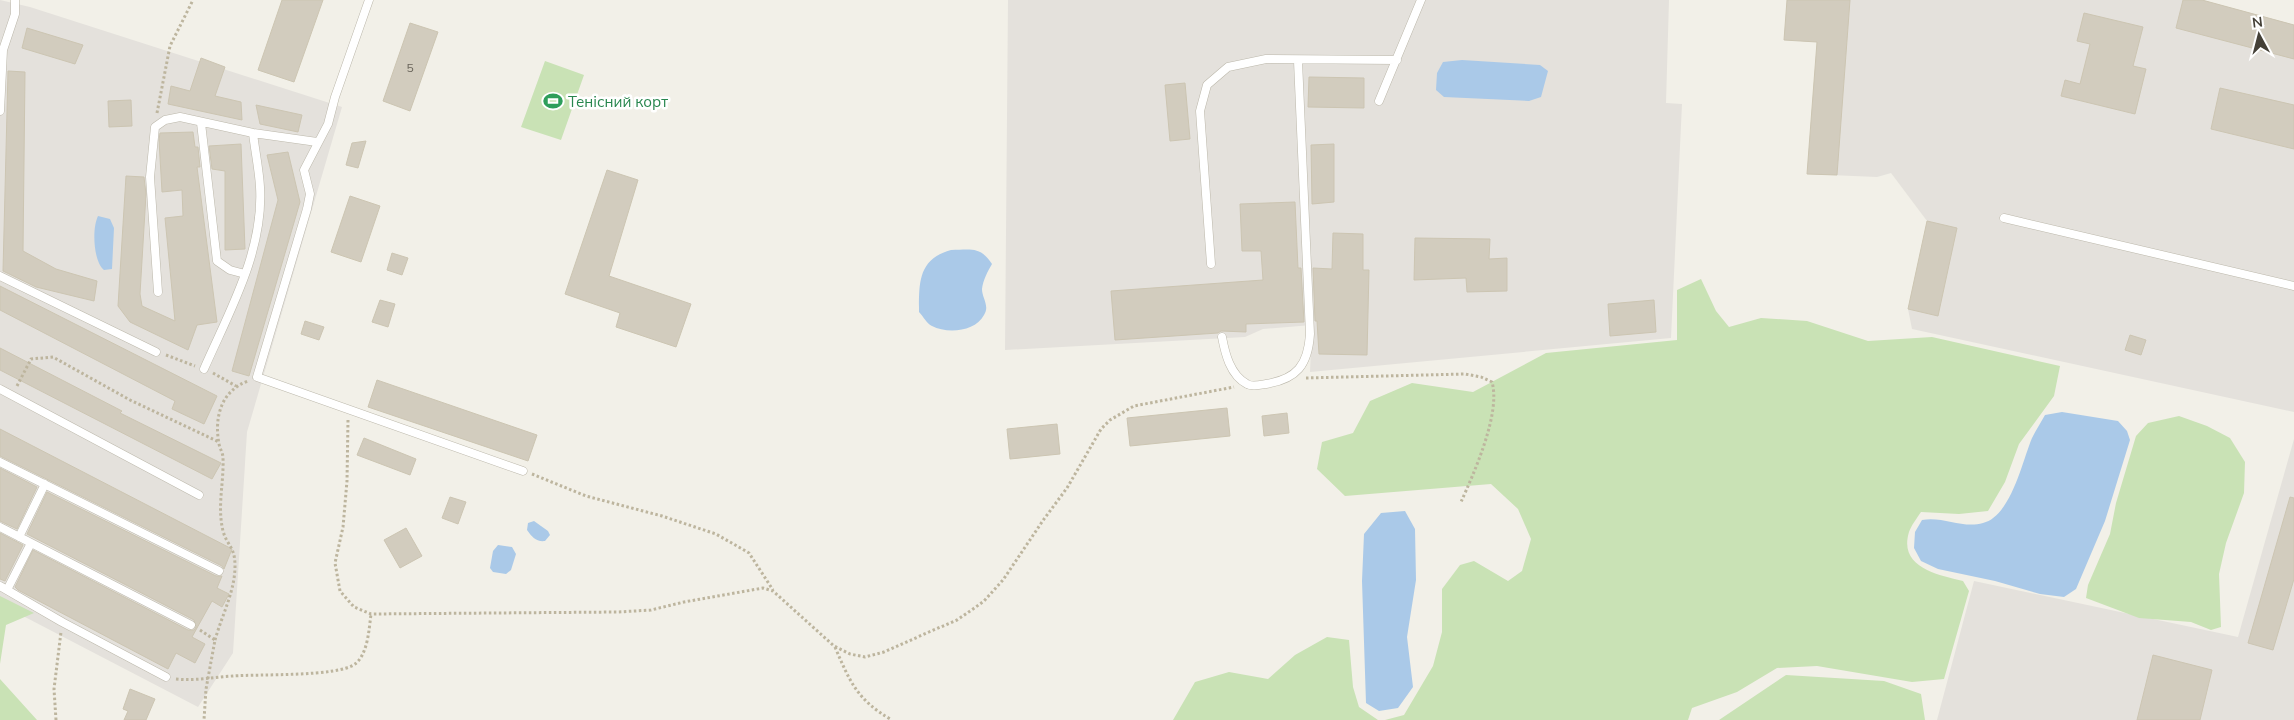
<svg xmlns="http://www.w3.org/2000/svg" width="2294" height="720" viewBox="0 0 2294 720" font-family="Mulish,sans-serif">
	<rect width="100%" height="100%" fill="#f2f0e8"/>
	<!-- industrial -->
	<path fill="#e4e1dc" d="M0,0l30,7 312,100 -95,325 -14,221 -35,54 -198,-103z
		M1008,0h661l-3,103 16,1 -11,234 -361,34 2,-47 -49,4 -18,8 -240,13z
		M1787,0h415l92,25v387l-382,-83 -4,-20 19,-88 -36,-48 -14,4 -70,-3 10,-132 -33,-2z
		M2294,439v281h-357l37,-139 264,56z"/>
	<!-- green -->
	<path fill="#c9e2b5" d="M545,61l39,14 -23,65 -40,-13z
		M1701,279l15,32 13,16 32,-9 46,3 61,20 64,-4 128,29 -6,30 -35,48 -14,38 -17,29 -29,3 -38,-2c-4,6 -10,14 -12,20 -11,36 30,43 54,49l6,10 -25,88 -32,3 -95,-16 -40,2 -40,24 -45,16 -4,12h-303l19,-5 29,-49 9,-34v-43l18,-24 14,-4 34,20 14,-10 9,-32 -13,-30 -27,-25 -146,12 -28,-27 5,-27 31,-9 17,-32 42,-18 61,9 73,-39 131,-13v-50z
		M2179,416l28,10 23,12 15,24 -1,31 -18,50 -7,31 2,53 -10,3 -20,-8 -52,-4 -53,-20 2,-13 22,-51 6,-31 20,-67 12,-13z
		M0,596l34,17 -28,12 -6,39z
		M1327,637l22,3 4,47 6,20 19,13h-205l22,-38 34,-10 39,7 27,-24z
		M1786,675l98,6 37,13 4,26h-206z
		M0,679l37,41h-37z"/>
	<!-- water -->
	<path fill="#aac9e8" d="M1462,60l78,5 8,6 -7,26 -12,4 -85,-4 -8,-7 1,-17 6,-11z
		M98,216l12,3 4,9 -2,41 -8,1c-11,-9 -12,-42 -6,-54z
		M951,250c20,0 29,-4 41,14 -4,7 -9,16 -10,25 0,9 8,17 2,26 -9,17 -37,19 -52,11 -5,-2 -9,-10 -13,-14 0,-29 -1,-53 32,-62z
		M2062,412l56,9 9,10 3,9 -25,81 -29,68 -12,8 -24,-3 -45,-13 -57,-12 -17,-8 -7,-13 1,-16 7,-12c21,-4 41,9 61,3 28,-7 39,-61 49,-85 4,-8 9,-16 13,-23z
		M1405,511l10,18 1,51 -9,57 6,50 -15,21 -19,3 -13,-8 -4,-122 2,-47 17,-21z
		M534,521l14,10 2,4 -5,6c-9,1 -13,-4 -18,-11l1,-7z
		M498,545l14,2 4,7 -5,16 -5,4 -13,-2 -3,-4 3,-17z"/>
	<!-- building -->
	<path fill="#d2ccbe" stroke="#ccc5b2" d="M282,0h41l-29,82 -36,-12z
		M1787,0h63l-13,175 -30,-1 10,-132 -33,-2z
		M2183,0h19l92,25v34l-118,-31z
		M2084,13l59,14 -10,39 13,3 -11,45 -74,-18 4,-16 15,4 10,-40 -13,-3z
		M410,23l28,9 -28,79 -27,-10z
		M27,28l56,17 -8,19 -53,-16z
		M201,58l24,9 -10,29 26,6 1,18 -74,-16 3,-18 19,5z
		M8,71l17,1 -2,179 33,18 41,12 -3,20 -58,-14 -33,-16z
		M1309,77l55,1v30l-56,-1z
		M1185,83l5,56 -20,2 -5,-56z
		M2220,88l74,17v44l-83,-20z
		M131,100l1,26 -23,1 -1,-26z
		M256,105l46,10 -4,17 -38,-8z
		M193,132l2,15h3l2,20h-3l20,155 -20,3 -9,25 -58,-28 -12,-16 8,-130 18,1 2,17 -6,100 2,12 33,15 -10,-103 18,-2 -1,-26 -20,2 -3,-52 1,-7z
		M366,141l-8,27 -12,-3 6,-22z
		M241,144l4,105 -20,1v-79l-13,-2 -3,-23z
		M1334,144v58l-22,2 -1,-59z
		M288,152l12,50 -51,174 -17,-5 46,-171 -11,-45z
		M607,170l31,10 -29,96 82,28 -15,43 -60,-20 4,-14 -55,-19z
		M350,196l30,10 -19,56 -30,-10z
		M1295,202l3,66h3l3,54 -58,2v8l-25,-1 -3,2 -103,7 -4,-49 152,-11 -2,-29h-19l-2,-47z
		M1927,221l30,7 -19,88 -30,-7z
		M1333,233l30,1v36h6l-2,85 -48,-1 -2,-33h-2l-2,-53 19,1z
		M1415,238l75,1 -1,20 18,-1v33l-40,1 -1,-14 -52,2z
		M392,253l16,5 -6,17 -15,-5z
		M0,286l217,110 -13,28 -32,-15 3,-8 -175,-91z
		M380,300l15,4 -7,23 -16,-5z
		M1654,300l2,32 -46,4 -2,-32z
		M305,321l19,6 -5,13 -18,-6z
		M2130,335l16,5 -5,15 -16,-5z
		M0,348l122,63 -2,2 101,50 -9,16 -212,-109z
		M377,380l160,55 -9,26 -160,-54z
		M1227,408l3,28 -100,10 -3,-28z
		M1287,413l2,20 -25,3 -2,-20z
		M1057,424l3,30 -50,5 -3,-30z
		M0,429l232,120 -8,20 -2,-3 -222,-110z
		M364,438l52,21 -6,16 -53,-20z
		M0,468l37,19 -20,42 -17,-8z
		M47,492l169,84h6l-5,12 12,6 -7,13 -10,-6 -20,36 13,7 -10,19 -19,-10 -8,16 -150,-79 -3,-3 18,-37 155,80h6l2,-3 -2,-7 -167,-86z
		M450,497l16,5 -8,22 -16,-6z
		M2290,497l4,1v81l-21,71 -25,-7z
		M406,528l16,28 -22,12 -16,-28z
		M0,533l23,12 -18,36 -5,-2z
		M2153,655l59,15 -12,50h-63z
		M130,689l25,10 -9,21h-22l4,-9 -5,-2z"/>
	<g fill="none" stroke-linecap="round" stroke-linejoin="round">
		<!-- service casing -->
		<g stroke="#bcb8ab" stroke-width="9">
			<path id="service" d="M369,0l-34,97 -7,27 -24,46 6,24 -3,15 -50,168 266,94
				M1379,101l42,-101
				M0,111l3,-61 12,-36v-14
				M201,123l16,138 13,9 15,4
				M2004,218l290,68
				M1211,264l-11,-153 7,-26 21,-18 38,-8 131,1
				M0,276l156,76
				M158,292l-8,-115 5,-50 10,-7 15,-3 73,16 64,9
				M1222,337c3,16 8,38 25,47 5,3 13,1 19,0 31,-5 42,-19 44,-50l-12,-273
				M204,369c25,-57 60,-118 56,-182 -1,-18 -5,-36 -7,-54
				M0,389l199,106
				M0,462l219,109
				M0,527l191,98
				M19,537l26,-53
				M0,586l62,36 104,55
				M7,590l24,-47"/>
		</g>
		<!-- path -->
		<path stroke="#bdb59e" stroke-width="3" stroke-dasharray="2.5 2.5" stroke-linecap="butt" d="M157,113l13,-67 23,-46
			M166,355l29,11
			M213,373l23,13
			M1306,378l159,-4 16,3 11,5c9,31 -18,91 -31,120
			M17,386l14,-27 22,-2 77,43 89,42
			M348,420l-1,61 -4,46 -8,36 5,28 14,16 17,7 247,-2 33,-2 33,-8 79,-14 10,3 61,55 16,8 15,3 19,-5 45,-20 28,-12 16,-11 11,-8 19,-21 41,-61 23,-31 34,-59 9,-9 24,-14 100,-19
			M532,474l54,22 76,20 54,18 33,19 24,37
			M200,630l15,10 -9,49 -2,31
			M215,640c7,-25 20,-49 20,-74 0,-20 -8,-20 -12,-35 -6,-25 1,-48 0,-73 0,-5 -3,-9 -4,-14 -5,-27 2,-53 29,-63
			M835,647c15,35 22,53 57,73
			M176,679c20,2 38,-2 57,-3 25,-2 105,1 122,-12 13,-10 14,-35 16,-50
			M56,720l-2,-31 7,-57"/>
		<!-- service -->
		<use href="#service" stroke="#fff" stroke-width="8"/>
	</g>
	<!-- icons -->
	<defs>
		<g id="stadium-bare" transform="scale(1.5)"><path d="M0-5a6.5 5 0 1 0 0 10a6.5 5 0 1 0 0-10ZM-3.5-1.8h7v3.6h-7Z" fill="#2e9e5b" stroke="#fff" stroke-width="2.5" paint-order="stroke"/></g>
	</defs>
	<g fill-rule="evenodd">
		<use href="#stadium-bare" x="553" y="101"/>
	</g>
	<g text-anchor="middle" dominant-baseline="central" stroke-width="5" stroke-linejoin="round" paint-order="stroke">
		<!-- number labels -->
		<g font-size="12" fill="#686359">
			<text x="410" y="67">5</text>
		</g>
		<!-- leisure labels -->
		<g font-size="15" fill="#27864d" stroke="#fff" text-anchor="start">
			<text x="568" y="101">Тенісний корт</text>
		</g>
	</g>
	<!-- north arrow -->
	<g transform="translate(2259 35) rotate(353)" stroke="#ffffff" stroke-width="4" paint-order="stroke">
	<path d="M0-4L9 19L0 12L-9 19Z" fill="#444037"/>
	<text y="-8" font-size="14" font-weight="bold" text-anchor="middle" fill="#444037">N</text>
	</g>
</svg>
